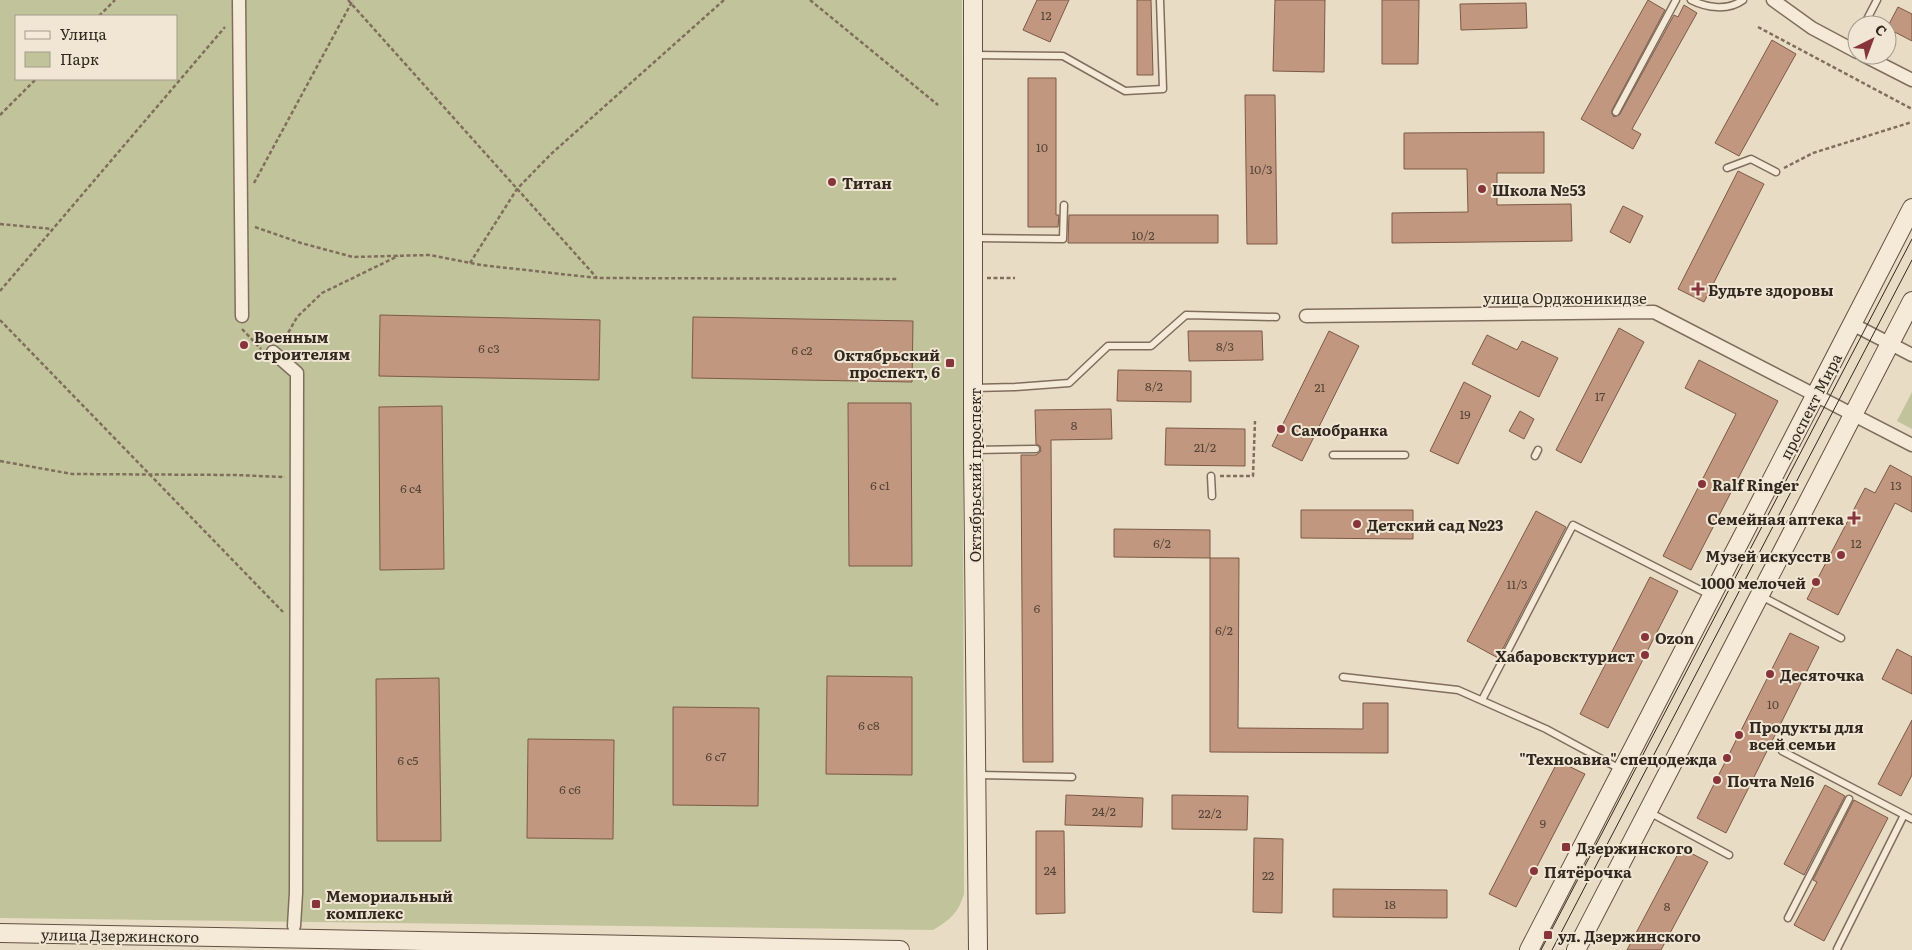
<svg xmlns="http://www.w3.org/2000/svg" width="1912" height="950" viewBox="0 0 1912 950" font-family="Literata,serif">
	<rect width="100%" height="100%" fill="#e8dcc5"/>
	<!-- green -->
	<path fill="#c1c49a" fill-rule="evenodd" d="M0,0h962l2,894c-5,18 -15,27 -31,36l-933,-12zM16,16h160v63h-160z
		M1912,392v37l-15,-8z"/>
	<!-- building -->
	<path fill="#c1987f" stroke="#7c5946" d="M1037,0h32l-19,42 -27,-12z
		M1137,0h14l2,75h-16z
		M1275,0h50l-1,72 -51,-1z
		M1382,0h37l-1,64h-36z
		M1648,0l17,10 -53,100v4l2,3 6,-3 54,-99 4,2 6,-12 13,8 -65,116 9,5 -8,15 -52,-30z
		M1526,3l1,25 -66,2 -1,-26z
		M1898,7l14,7v27l-25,-13z
		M1772,40l24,14 -57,102 -24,-13z
		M1028,78h28v137h3l-1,12h-30z
		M1245,95h30l2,149h-30z
		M1544,132v41h-47v32l74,-1 1,37 -180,2v-30l76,-1 -1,-43h-63v-36z
		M1738,171l26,13 -60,118 -26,-13z
		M1623,206l20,10 -13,27 -20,-11z
		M1069,215h149v28h-150z
		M380,315l220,5 -1,60 -220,-4z
		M693,317l220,4 -1,61 -220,-4z
		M1619,328l25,14 -63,121 -25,-13z
		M1188,331h74l1,29 -74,1z
		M1329,331l30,15 -57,115 -30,-15z
		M1487,335l30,15 5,-9 36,17 -19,39 -67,-33z
		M1699,360l79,41 -87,169 -28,-14 73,-142 -51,-26z
		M1118,370l73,1v31l-74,-1z
		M1464,382l27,14 -33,68 -28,-13z
		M848,403h63l1,163h-63z
		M442,406l2,163 -64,1 -1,-163z
		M1111,409l1,30 -61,1 2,322h-30l-2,-307h15l5,-4 -1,-5 -4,-2 -1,-34z
		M1520,411l14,8 -10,20 -15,-8z
		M1166,428l79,1v37l-80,-1z
		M1890,465l22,12v35l-17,-9 -57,112 -31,-16 58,-111 10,5z
		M1301,510h112v29l-112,-1z
		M1536,511l30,16 -68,131 -31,-17z
		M1114,529l96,1v28l-96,-1z
		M1210,558h29l-1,170 125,1v-26h25v50l-178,-1z
		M1650,577l28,14 -70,137 -28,-14z
		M1790,633l29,14 -93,186 -29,-15z
		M1897,649l15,8v37l-30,-15z
		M827,676l85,1v98l-86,-1z
		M439,678l2,163h-64l-1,-162z
		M673,707l86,1 -1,98 -85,-1z
		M1912,720v55l-11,21 -23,-12z
		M528,739l86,1 -1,99 -86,-1z
		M1558,761l27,13 -69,133 -27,-13z
		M1825,785l20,11 -41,79 -20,-11z
		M1066,795l77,3 -1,29 -77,-2z
		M1172,795l76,1 -1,34 -75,-1z
		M1854,800l34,18 -64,123 -30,-16 23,-43 -4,-2z
		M1036,831h28l1,82 -29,1z
		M1254,838l29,1 -1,74 -29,-1z
		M1681,848l27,14 -47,88h-34z
		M1333,889l114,1v28l-114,-1z"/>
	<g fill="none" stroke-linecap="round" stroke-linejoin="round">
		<!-- lane casing -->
		<g stroke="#806e5d" stroke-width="9">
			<path id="lane" d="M1691,0c16,8 37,11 52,0
				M1864,25l13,-25
				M1852,49l5,-10
				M975,55l88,1 62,35 38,-2 -3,-89
				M1616,112l60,-112
				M1727,168l24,-9 25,13
				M975,238l88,1 1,-34
				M974,388l41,-1 54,-4 39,-37h43l35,-31 90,2
				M975,450l61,-1
				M1333,455h72
				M1535,456l3,-6
				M1211,476l1,20
				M1761,596l80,42
				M1343,677l115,13 88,39 74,40
				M1482,700l91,-175 137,70
				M1782,751l130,68
				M979,775l93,2
				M1649,812l80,43
				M1788,918l61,-119
				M1837,949l67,-134"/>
		</g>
		<!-- street casing -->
		<g stroke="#806e5d" stroke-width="15">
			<path id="street" d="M239,0l3,316
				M1773,0l39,28 45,24
				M1863,55l49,25
				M1306,316l348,-4 258,133
				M1852,324l60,31
				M273,352l24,21 -1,520 -2,33"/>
		</g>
		<!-- secondary casing -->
		<g stroke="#625040" stroke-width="20">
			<path id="secondary" d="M973,0v450l5,500
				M0,933l900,17
				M1529,950l383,-742
				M1576,950l336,-649"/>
		</g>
		<!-- path -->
		<path stroke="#806e5d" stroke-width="2.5" stroke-dasharray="4 2.5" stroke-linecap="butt" d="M348,0l249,278
			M810,0l128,105
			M99,16l16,-16
			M1758,27l154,82
			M0,115l36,-36
			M1784,168l29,-15 99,-31
			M254,183l99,-183
			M0,224l52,5
			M255,227l46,16 52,14 77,-2 51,10 116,13 300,1
			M470,263l47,-74 34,-35 173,-154
			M987,278h28
			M0,291l225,-264
			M0,320l283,292
			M242,329l19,20
			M282,344l15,-27 25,-24 76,-37
			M0,461l72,13 162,1 51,2
			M1220,476h33l2,-55"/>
		<!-- lane -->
		<use href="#lane" stroke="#f4ead7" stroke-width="6"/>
		<!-- street -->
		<use href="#street" stroke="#f4ead7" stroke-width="12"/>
		<!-- secondary -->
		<use href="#secondary" stroke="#f4ead7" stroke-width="18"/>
		<!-- tram -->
		<path stroke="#32281f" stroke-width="1" d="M1541,950l371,-711
			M1552,950l360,-690"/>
	</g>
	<!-- markers -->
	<g fill="#87353a" stroke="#f0e6d3" stroke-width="2">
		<circle cx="832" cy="182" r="5"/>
		<circle cx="1482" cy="189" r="5"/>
		<path d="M1695.5 281.5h5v5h5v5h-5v5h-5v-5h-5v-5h5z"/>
		<circle cx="244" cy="345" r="5"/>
		<rect x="945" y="358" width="10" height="10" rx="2.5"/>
		<circle cx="1281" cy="429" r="5"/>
		<circle cx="1702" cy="484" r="5"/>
		<path d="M1851.5 510.5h5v5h5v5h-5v5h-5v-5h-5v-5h5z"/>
		<circle cx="1357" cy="524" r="5"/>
		<circle cx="1841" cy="555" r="5"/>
		<circle cx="1816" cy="582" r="5"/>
		<circle cx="1645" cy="637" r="5"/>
		<circle cx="1645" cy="655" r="5"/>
		<circle cx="1770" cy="674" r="5"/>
		<circle cx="1739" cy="735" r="5"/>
		<circle cx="1727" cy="758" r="5"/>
		<circle cx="1717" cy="780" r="5"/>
		<rect x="1561" y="842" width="10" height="10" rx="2.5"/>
		<circle cx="1534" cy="871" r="5"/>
		<rect x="311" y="899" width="10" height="10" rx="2.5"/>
		<rect x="1543" y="930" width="10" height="10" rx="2.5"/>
	</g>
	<g text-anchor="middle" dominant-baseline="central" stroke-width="4" stroke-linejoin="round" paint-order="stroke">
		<!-- number labels -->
		<g font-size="12" fill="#564437">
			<text x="1046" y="15">12</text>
			<text x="1042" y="147">10</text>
			<text x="1261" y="169">10/3</text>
			<text x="1143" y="235">10/2</text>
			<text x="1225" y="346">8/3</text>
			<text x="489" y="348">6 с3</text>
			<text x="802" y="350">6 с2</text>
			<text x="1154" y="386">8/2</text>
			<text x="1320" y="387">21</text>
			<text x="1600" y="396">17</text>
			<text x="1465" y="414">19</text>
			<text x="1074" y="425">8</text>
			<text x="1205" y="447">21/2</text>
			<text x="880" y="485">6 с1</text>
			<text x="1896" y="485">13</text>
			<text x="411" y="488">6 с4</text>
			<text x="1162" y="543">6/2</text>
			<text x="1856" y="543">12</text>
			<text x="1517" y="584">11/3</text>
			<text x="1037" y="608">6</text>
			<text x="1224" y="630">6/2</text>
			<text x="1773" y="704">10</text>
			<text x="869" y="725">6 с8</text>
			<text x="716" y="756">6 с7</text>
			<text x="408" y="760">6 с5</text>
			<text x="570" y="789">6 с6</text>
			<text x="1104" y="811">24/2</text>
			<text x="1210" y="813">22/2</text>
			<text x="1543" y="823">9</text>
			<text x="1050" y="870">24</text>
			<text x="1268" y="875">22</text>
			<text x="1390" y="904">18</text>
			<text x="1667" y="906">8</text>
		</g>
		<!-- poi labels -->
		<g font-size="15" font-weight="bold" fill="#32281f" stroke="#f0e6d3" text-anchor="start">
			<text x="842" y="182">Титан</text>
			<text x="1492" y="189">Школа №53</text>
			<text x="1708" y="289">Будьте здоровы</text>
			<text x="254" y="336">Военным<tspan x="254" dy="17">строителям</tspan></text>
			<text x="940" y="354" text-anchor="end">Октябрьский<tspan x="940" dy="17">проспект, 6</tspan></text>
			<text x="1291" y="429">Самобранка</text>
			<text x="1712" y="484">Ralf Ringer</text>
			<text x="1844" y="518" text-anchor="end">Семейная аптека</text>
			<text x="1367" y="524">Детский сад №23</text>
			<text x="1831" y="555" text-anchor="end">Музей искусств</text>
			<text x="1806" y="582" text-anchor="end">1000 мелочей</text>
			<text x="1655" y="637">Ozon</text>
			<text x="1635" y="655" text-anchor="end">Хабаровсктурист</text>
			<text x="1780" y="674">Десяточка</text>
			<text x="1749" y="726">Продукты для<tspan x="1749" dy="17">всей семьи</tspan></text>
			<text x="1717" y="758" text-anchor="end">"Техноавиа" спецодежда</text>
			<text x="1727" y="780">Почта №16</text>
			<text x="1576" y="847">Дзержинского</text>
			<text x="1544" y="871">Пятёрочка</text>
			<text x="326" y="895">Мемориальный<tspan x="326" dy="17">комплекс</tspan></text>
			<text x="1558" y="935">ул. Дзержинского</text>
		</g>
		<!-- street labels -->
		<g font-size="15" fill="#32281f" stroke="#f0e6d3">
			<text x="1565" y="297">улица Орджоникидзе</text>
			<text transform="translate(1810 406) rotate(-63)">проспект Мира</text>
			<text transform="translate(974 475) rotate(-90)">Октябрьский проспект</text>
			<text transform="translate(120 935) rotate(1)">улица Дзержинского</text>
		</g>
	</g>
	<!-- legend -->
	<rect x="15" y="15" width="162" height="65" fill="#f0e6d3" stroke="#a49a8b"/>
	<rect x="25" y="31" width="25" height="8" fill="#f4ead7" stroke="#a49a8b"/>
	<text x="60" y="40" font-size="15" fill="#32281f">Улица</text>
	<rect x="25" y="52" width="25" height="15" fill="#c1c49a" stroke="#a49a8b"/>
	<text x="60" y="65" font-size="15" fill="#32281f">Парк</text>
	<!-- north arrow -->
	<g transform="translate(1872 40) rotate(42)"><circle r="24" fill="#f0e6d3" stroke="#a49a8b"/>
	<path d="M0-4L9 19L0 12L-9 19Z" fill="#87353a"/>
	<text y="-8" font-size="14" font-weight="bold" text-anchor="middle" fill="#32281f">С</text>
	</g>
</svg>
